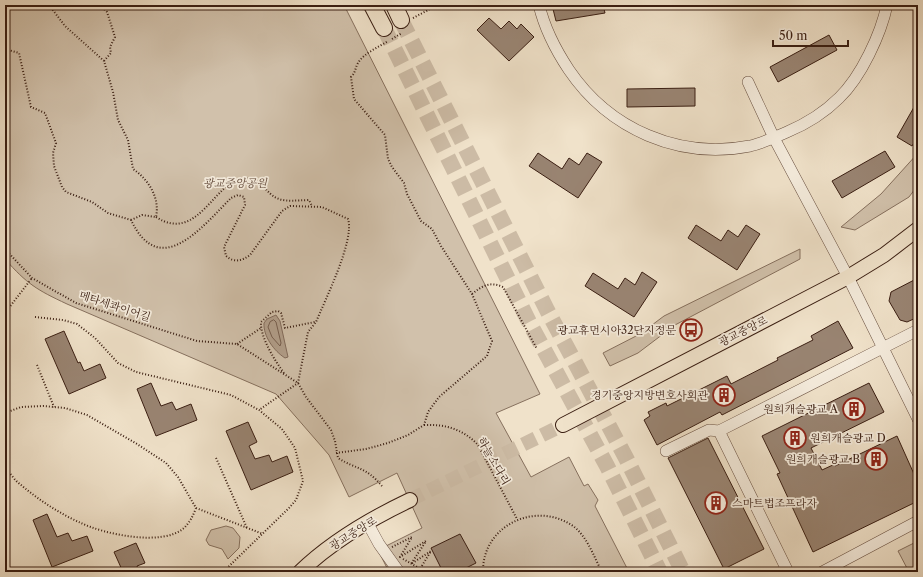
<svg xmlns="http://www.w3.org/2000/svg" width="923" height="577" viewBox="0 0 923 577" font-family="'Libre Caslon Text','Noto Serif KR',serif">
	<rect width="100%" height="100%" fill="#f0e2ca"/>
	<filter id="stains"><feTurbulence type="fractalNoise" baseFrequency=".005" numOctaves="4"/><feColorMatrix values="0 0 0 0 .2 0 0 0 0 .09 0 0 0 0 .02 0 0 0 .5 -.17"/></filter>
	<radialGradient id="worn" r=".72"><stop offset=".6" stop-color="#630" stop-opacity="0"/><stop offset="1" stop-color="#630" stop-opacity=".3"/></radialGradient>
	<!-- green -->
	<path fill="#d1c1ab" stroke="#86705e" d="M5,5h339l196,389 -44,19 35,64 38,-20 15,29 4,-2 10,16 -3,6 34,66h-240l-11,-22 44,-22 -25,-55 -48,24 -20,-42 -53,-61 -209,-90c-30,-14 -40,-20 -62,-45z
		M918,153v32l-9,12 -54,33 -14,-3 40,-33z
		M800,249v10l-125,66 -37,28 -28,13 -7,-13 37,-19 24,-18z
		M226,526l7,2 7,9 -1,11 -11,11 -6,-10 -13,-4 -3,-5 5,-10z
		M918,541v31h-9l-11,-21z"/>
	<!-- water -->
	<path fill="#b29f8b" stroke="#826b5b" d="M276,315l4,6 8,36 -3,1c-11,-7 -22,-22 -21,-35l3,-4z"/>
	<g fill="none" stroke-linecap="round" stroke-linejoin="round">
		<!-- shore -->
		<path stroke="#765e4e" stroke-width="1" d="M274,320l2,2 5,21 -1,3 -8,-9 -4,-10 2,-5z"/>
	</g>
	<!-- building -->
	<path fill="#998472" stroke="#3a1e12" d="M552,5h51l2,8 -49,8z
		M489,18l12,11 8,-8 8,8 4,-5 13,13 -25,24 -32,-31z
		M829,35l8,15 -59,32 -8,-15z
		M695,88v18l-68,1v-18z
		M918,100v36l-6,10 -15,-9z
		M885,151l10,16 -53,31 -10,-17z
		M538,153l24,16 7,-11 10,7 8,-12 15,9 -24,36 -49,-32z
		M696,225l25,16 7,-11 10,7 8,-12 14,9 -23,36 -49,-32z
		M642,272l15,10 -23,35 -49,-31 8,-13 25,16 7,-11 10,7z
		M918,278v39l-11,5 -7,-2 -11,-19 2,-9z
		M838,321l15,27 -131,67 -2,-3 -63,33 -13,-25 6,-4 -2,-4 18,-9 1,3 60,-30 4,8 47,-24 -1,-2 36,-18 -2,-4z
		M64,331l14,32 2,-1 4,9 16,-7 6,14 -37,16 -24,-55z
		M151,383l10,23 11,-4 4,8 15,-6 6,16 -41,16 -19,-47z
		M869,383l15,29 -73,36 11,22 13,-6v2l62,-30 21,47v18l-105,51 -36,-78 3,-1 -18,-37z
		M248,422l9,20 -8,4 6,13 14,-4 3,7 15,-6 6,16 -42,18 -25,-59z
		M708,438l56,111 -40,20 -56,-111z
		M47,514l10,23 11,-4 4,8 15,-5 6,15 -41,16 -19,-47z
		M460,534l16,29 -18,9h-15l-12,-24z
		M136,543l9,20 -8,3 2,6h-16l-9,-20z"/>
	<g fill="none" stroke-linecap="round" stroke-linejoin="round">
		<!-- major-tunnel -->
		<path stroke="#ccbba5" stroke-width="14" stroke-dasharray="14 7" stroke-linecap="butt" d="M410,500l153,-75"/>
		<!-- highway-tunnel -->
		<path stroke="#ccbba5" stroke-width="16" stroke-dasharray="16 8" stroke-linecap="butt" d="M401,20l146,290 79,148 57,114
			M384,28l145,294 78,144 53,106"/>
		<!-- minor casing -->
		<g stroke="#684f40" stroke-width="12">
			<path id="minor" d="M539,5c6,25 16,44 30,65 40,59 110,90 181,76 13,-3 25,-9 37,-14 19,-8 37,-19 52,-34 22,-21 42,-64 48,-93
				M748,82l26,56 74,139 70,142
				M719,431l199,-101
				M719,431l69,141
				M666,451l43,-21 10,1
				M367,522l12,22 20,28
				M822,572l96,-51"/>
		</g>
		<!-- major casing -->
		<g stroke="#3a1e12" stroke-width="16">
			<path id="major" d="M563,425l285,-148 36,-22 34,-26
				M300,572c32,-31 70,-53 110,-72"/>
		</g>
		<!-- highway casing -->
		<g stroke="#3a1e12" stroke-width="18">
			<path id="highway" d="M372,5l12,23
				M394,5l7,15"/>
		</g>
		<!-- path -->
		<path stroke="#3a1e12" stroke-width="2" stroke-dasharray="1 2" stroke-linecap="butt" d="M49,5l16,21 39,35 9,31 5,28 10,20 5,29c16,11 27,29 23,48l-14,-2 -11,5
			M100,5l7,7 8,25 -5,10 1,6 -7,8
			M413,18l19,-10
			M392,39l10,-6
			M5,49l14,4 12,54 14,6 11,30 -3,10 1,13 8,21 4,5 26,10 16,11 23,7c29,61 71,7 100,-22l7,-3 6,2 1,8 -21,42 2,9c8,7 16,5 24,-1l32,-44 8,-5 32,1 26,12c7,21 -23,81 -32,103l-8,10 -10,51 -39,27
			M156,217c42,27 58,-36 88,-39 4,0 10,2 15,2 16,24 24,21 50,20l3,6
			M5,249l27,29 44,25 121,38 40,3 61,39 8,14 25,33 4,11 3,17c19,12 27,8 44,28
			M472,294c10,-8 18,-13 31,-7l34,62
			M5,313l27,-35
			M35,317l28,3 14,4 18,14 23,25 18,9 95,23 28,15 23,19 13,19 8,33 -7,19 -7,8 -66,64
			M237,344l24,-16
			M37,365l17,42
			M284,373c-9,-12 -24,-36 -23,-51l11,-10 6,-1 3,2 4,15 30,-6
			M5,413l16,-6 22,-1 22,2 22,7 50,29 29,19 12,14 18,31 67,26
			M424,425c21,-1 39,4 54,20l39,74
			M336,453l30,-4 22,-6 20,-8 16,-10 4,-13 11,-15 48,-41 5,-15 -20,-47 -31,-48 -9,-17 -11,-8 -14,-27 -3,-11 -12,-16 -4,-8 -3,-24 -31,-36 -3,-22c5,-5 4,-9 7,-14 6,-10 21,-16 30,-22
			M216,458l31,70
			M5,467c5,6 10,14 16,18 18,15 39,29 60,38 23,11 81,24 103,5 6,-6 9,-12 12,-20
			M392,547l20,-10 -12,20 26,-16 -15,23 20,-13 -11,18
			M403,559l23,13
			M483,572c-1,-46 52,-72 90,-46 14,10 21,31 29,46"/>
		<!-- minor -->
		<use href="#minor" stroke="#f5ecdd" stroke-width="11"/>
		<!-- major -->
		<use href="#major" stroke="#f0e2ca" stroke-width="14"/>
		<!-- highway -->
		<use href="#highway" stroke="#f0e2ca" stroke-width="16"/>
	</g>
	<!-- icons -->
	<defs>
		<g id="bus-ring" transform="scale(1.15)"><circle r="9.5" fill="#f5ecdd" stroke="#8f2418" stroke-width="1.5"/><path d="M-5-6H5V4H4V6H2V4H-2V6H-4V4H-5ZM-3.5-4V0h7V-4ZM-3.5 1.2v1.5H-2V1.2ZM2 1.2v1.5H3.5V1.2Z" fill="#8f2418"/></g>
		<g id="building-ring" transform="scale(1.15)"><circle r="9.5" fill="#f5ecdd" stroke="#8f2418" stroke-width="1.5"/><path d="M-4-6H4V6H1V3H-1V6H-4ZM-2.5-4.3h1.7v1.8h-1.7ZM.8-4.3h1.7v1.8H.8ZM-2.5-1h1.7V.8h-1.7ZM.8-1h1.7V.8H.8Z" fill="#8f2418"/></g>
	</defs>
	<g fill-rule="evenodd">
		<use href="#bus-ring" x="691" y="330"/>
		<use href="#building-ring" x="724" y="395"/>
		<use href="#building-ring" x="854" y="409"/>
		<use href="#building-ring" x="795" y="438"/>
		<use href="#building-ring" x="876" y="459"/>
		<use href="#building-ring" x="716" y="503"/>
	</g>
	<g text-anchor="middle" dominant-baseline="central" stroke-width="3.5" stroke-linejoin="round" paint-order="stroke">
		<!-- park labels -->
		<g font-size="11" font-style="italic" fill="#604738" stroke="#f5ecdd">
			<text x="235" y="183">광교중앙공원</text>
		</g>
		<!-- street labels -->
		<g font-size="11" fill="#3a1e12" stroke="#f5ecdd">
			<text transform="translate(115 306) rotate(18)">메타세콰이어길</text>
			<text transform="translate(743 331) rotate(-27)">광교중앙로</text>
			<text transform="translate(494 461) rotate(60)">하늘소다리</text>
			<text transform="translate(353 533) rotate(-32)">광교중앙로</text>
		</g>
		<!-- poi labels -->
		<g font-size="11" fill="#3a1e12" stroke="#f5ecdd" text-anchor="end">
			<text x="676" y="330">광교휴먼시아32단지정문</text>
			<text x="708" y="395">경기중앙지방변호사회관</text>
			<text x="838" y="409">원희캐슬광교 A</text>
			<text x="810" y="438" text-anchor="start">원희캐슬광교 D</text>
			<text x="860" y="459">원희캐슬광교 B</text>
			<text x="732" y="503" text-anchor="start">스마트법조프라자</text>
		</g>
	</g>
	<!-- margin -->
	<rect width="923" height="577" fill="none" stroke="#f0e2ca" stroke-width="20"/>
	<rect x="6" y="6" width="911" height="565" fill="none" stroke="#3a1e12" stroke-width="2"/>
	<rect x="10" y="10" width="903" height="557" fill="none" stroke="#3a1e12"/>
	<!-- scale -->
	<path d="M773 40v6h75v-6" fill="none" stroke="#3a1e12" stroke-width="2"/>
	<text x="779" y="40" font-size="12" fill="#3a1e12" stroke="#f5ecdd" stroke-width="3" paint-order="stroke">50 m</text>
	<rect width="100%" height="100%" filter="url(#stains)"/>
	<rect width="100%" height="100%" fill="url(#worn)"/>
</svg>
